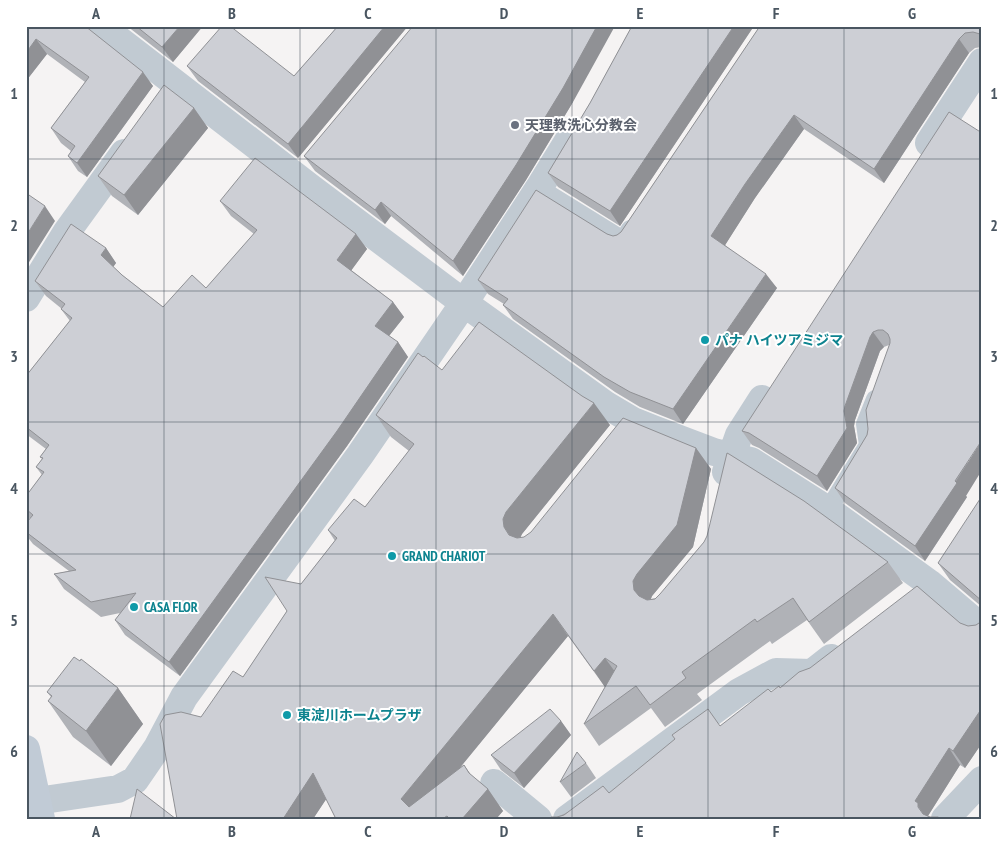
<svg xmlns="http://www.w3.org/2000/svg" width="1008" height="845" viewBox="0 0 1008 845" font-family="'PT Sans Narrow','Noto Sans JP',sans-serif">
	<rect width="100%" height="100%" fill="#f5f3f3"/>
	<g fill="none" stroke-linecap="round" stroke-linejoin="round">
		<!-- lane -->
		<path stroke="#c1cad2" stroke-width="18" d="M539,188l84,52 7,-11
			M828,510l40,-65 -3,-21 10,-25"/>
		<!-- street -->
		<path stroke="#c1cad2" stroke-width="28" d="M101,26l210,162 153,115 142,102 27,16 20,8 61,23 37,9 77,49 101,73 53,45
			M929,143l53,-81
			M26,298l40,-65 58,-80
			M726,472l13,-37 23,-36
			M494,783l44,36
			M37,801l81,-12 17,-9 22,-32 27,-51 176,-242 104,-152 75,-115 29,-47
			M567,819l172,-127 37,-20 36,1 19,-15
			M945,819l37,-39"/>
		<!-- secondary -->
		<path stroke="#c1cbd6" stroke-width="28" d="M26,749l15,70"/>
	</g>
	<!-- wall -->
	<path fill="#b0b2b7" d="M26,26l60,1 67,59 -66,91 -9,-6 -10,-15 3,-5 -10,-8 -10,-15 34,-46 -38,-28 -21,27z
		M127,26h76l-30,36z
		M338,26h70l-110,132 -100,-77 -11,-15 107,10z
		M632,26h122l-134,200 -62,-39 -10,-14 42,-70z
		M760,26h222v21l-7,1 -6,5 -85,130 -80,-54 -49,69 -30,47 52,43 -94,136 -43,-17 -25,-15 -102,-73 -10,-14 1,-1 -16,-10 -10,-14 129,-46 6,2 4,-1 4,-3z
		M573,102l-47,78 -63,96 -72,-60 -6,8 -70,-53 -11,-15z
		M194,108l14,20 -70,87 -26,-19 -14,-20z
		M982,133l-16,363 1,1 -42,64 -80,-58 -10,-15 32,-53 22,-90 -5,2 -4,4 -25,69 -1,6 3,17 -30,48 -68,-43 -7,-3 -10,-14z
		M220,201l136,33 11,15 -16,21 42,32 11,15 -15,19 9,6 10,15 -61,89 -167,230 -55,-41 -10,-15 5,-7 -19,4 -37,-28 -10,-15 15,-3 -36,-27 -7,-9v-12l4,-4 -4,-5v-18l16,-21 -6,-8 6,-8 -2,-2 6,-8 -20,-15v-58l44,-55 -9,-12h1l-16,-13 -11,-15 71,-33 10,15 -3,4 9,8 41,32 43,-19 48,-54 -23,-18z
		M442,370l168,55 -88,109 -2,3h4l172,-89 15,21 -18,78 -41,49 -1,3 237,-37 15,21 -79,61 -17,-24 -35,24 -2,-3 -73,53 5,6 -37,27 -14,-19 -52,38 -15,-22 21,-37 -37,-51 -108,131 4,-2 7,10 17,14 15,22 -7,8h-160l-10,-20 -13,20h-136l24,-102 42,-40 44,-66 14,-27 34,-43 -7,-11 37,-23 44,-56 -18,-14 -15,-22z
		M982,500v107l-32,-27 -12,-17z
		M982,621v122l-17,25 -5,-3 -32,51 2,1 11,2 -384,-2 52,-24 111,-67 51,-34 9,-4 180,-65 8,3 8,-1z
		M118,688l25,36 -32,42 -38,-29 -25,-36 3,-4 -4,-5z
		M561,721l10,14 -47,53 -23,-18 -10,-15z
		M586,763l10,15 -25,19 -11,-15z"/>
	<!-- shaded-wall -->
	<path fill="#909195" d="M180,26h23l-30,36 -11,-15z
		M385,26h23l-110,132 -10,-14z
		M597,26h18l-42,76 -47,78 -63,96 -10,-15z
		M734,26h20l-134,200 -10,-15z
		M36,39l11,15 -21,27v-28z
		M959,39l10,14 -85,130 -10,-14z
		M143,72l10,14 -66,91 -10,-14z
		M194,108l14,20 -70,87 -14,-20z
		M794,115l10,14 -49,69 -33,52 -11,-14 34,-52z
		M381,202l10,14 -6,8 -10,-14z
		M45,206l10,15 -29,46v-31z
		M356,234l11,15 -19,26 -11,-15z
		M106,248l10,15 -5,7 -10,-15z
		M766,274l11,14 -94,136 -10,-15z
		M393,302l11,15 -19,24 -10,-15z
		M873,332l11,15 -4,4 -25,69 -1,6 3,17 -30,48 -10,-15 27,-65 1,-5 25,-69z
		M398,342l10,15 -61,89 -167,230 -11,-14z
		M594,403l16,22 -88,109 -3,7v8l-15,-22 -1,-8 3,-7z
		M982,440v30l-16,26 1,1 -42,64 -10,-15z
		M696,448l15,21 -18,78 -41,49 -3,7 1,9 -16,-22 -1,-9z
		M553,614l15,22 -150,183 -17,-20z
		M605,658l16,22 -12,13 -15,-22z
		M118,688l25,36 -32,42 -25,-35z
		M982,708v35l-17,25 -12,-17z
		M561,721l10,14 -47,53 -10,-15z
		M949,748l11,17 -34,54 -11,-18z
		M464,765l15,22 9,2 15,22 -7,8h-34l7,-46z
		M313,773l16,22 -16,24h-30z"/>
	<!-- building -->
	<path fill="#cdcfd5" stroke="#909195" d="M26,26h59l58,46 -66,91 -9,-7 7,-10 -24,-18 38,-51 -53,-38 -10,14z
		M136,26h44l-18,21z
		M222,26h8l64,50 44,-50h47l-97,118 -101,-78z
		M413,26h184l-34,62 -47,77 -63,96 -72,-59 -6,8 -71,-54z
		M632,26h102l-124,185 -62,-38 42,-70z
		M760,26h222v10l-2,-2 -7,-2 -8,1 -6,6 -85,130 -80,-54 -49,69 -34,52 55,38 -93,135 -43,-17 -26,-15 -101,-72 5,-6 -30,-19 58,-90 71,44 6,2 4,-1 4,-3z
		M164,85l30,23 -70,87 -26,-19z
		M949,112l33,21v307l-27,41 2,2 -42,63 -80,-58 32,-53 1,-6 -2,-19 24,-67v-4l-2,-5 -5,-4h-5l-5,2 -3,5 -25,69 -1,5 3,17 -30,48 -68,-43 -7,-2z
		M255,158l101,76 -19,26 56,42 -18,24 23,16 -61,89 -168,231 -54,-42 21,-27 -45,9 -37,-28 22,-4 -50,-38v-9l7,-8 -7,-6v-13l18,-24 -8,-5 7,-9 -3,-1 9,-12 -23,-18v-51l46,-58 -11,-9 4,-5 -30,-23 36,-57 35,24 -5,7 21,20 41,32 29,-32 14,13 51,-58 -37,-29z
		M26,193l19,13 -19,30z
		M479,322l103,74 12,7 -88,109 -3,7 1,8 5,8 8,3 7,-1 7,-5 92,-114 73,30 -19,77 -40,49 -4,7 1,9 5,6 8,4 8,-1 5,-5 44,-52 3,-6 20,-83 2,1 75,47 84,61 -79,60 -16,-24 -36,24 -2,-3 -73,53 4,6 -36,27 -14,-19 -52,38 33,-58 -12,-8 -11,13 -41,-57 -152,185 8,8 55,-42 5,8 19,16 -26,30h-12l-3,-3 -5,3h-106l-23,-46 -30,46h-106l-17,-95 5,-9 16,-3 20,5 32,-46 10,6 44,-66 -22,-34 36,7 36,-46 -9,-8 26,-31 11,8 49,-63 -38,-29 42,-62 5,4 1,-1 18,14z
		M980,499l2,1v101l-44,-38z
		M917,586l43,37 8,3 8,-1 6,-4v87l-29,43 -4,-3 -34,53 3,2v4l5,7 7,3h8l3,2h-388l-2,-2h6l7,-2 39,-29 6,7 66,-54 -3,-4 36,-26 12,17 48,-37 3,3 8,-6 1,2 19,-16 11,-4z
		M74,657l6,4 1,-2 37,29 -32,43 -38,-30 4,-5 -5,-4z
		M550,709l11,12 -47,52 -23,-18z
		M577,752l9,11 -26,19z
		M137,789l39,30h-46z"/>
	<!-- grid -->
	<path fill="none" stroke="#4a5661" stroke-width="1" stroke-opacity="0.55" d="M164,26v793M300,26v793M436,26v793M572,26v793M708,26v793M844,26v793M26,159h956M26,291h956M26,422h956M26,554h956M26,686h956"/>
	<!-- markers -->
	<circle fill="#6b7280" stroke="#fff" stroke-width="2" cx="515" cy="125" r="5"/>
	<g fill="#0f9aa8" stroke="#fff" stroke-width="2">
		<circle cx="705" cy="340" r="5"/>
		<circle cx="392" cy="556" r="5"/>
		<circle cx="134" cy="607" r="5"/>
		<circle cx="287" cy="715" r="5"/>
	</g>
	<g text-anchor="middle" dominant-baseline="central" stroke-width="4" stroke-linejoin="round" paint-order="stroke">
		<!-- worship labels -->
		<g font-size="14" font-weight="bold" fill="#5b616d" stroke="#fff" text-anchor="start">
			<text x="525" y="125">天理教洗心分教会</text>
		</g>
		<!-- culture labels -->
		<g font-size="14" font-weight="bold" fill="#0d838f" stroke="#fff" text-anchor="start">
			<text x="715" y="340">パナ ハイツアミジマ</text>
			<text x="402" y="556">GRAND CHARIOT</text>
			<text x="144" y="607">CASA FLOR</text>
			<text x="297" y="715">東淀川ホームプラザ</text>
		</g>
	</g>
	<!-- border -->
	<rect width="1008" height="845" fill="none" stroke="#ffffff" stroke-width="55"/>
	<rect x="28" y="28" width="952" height="790" fill="none" stroke="#4a5661" stroke-width="2"/>
	<g font-size="16" text-anchor="middle" font-weight="bold" fill="#4a5661">
		<text x="96" y="19">A</text>
		<text x="232" y="19">B</text>
		<text x="368" y="19">C</text>
		<text x="504" y="19">D</text>
		<text x="640" y="19">E</text>
		<text x="776" y="19">F</text>
		<text x="912" y="19">G</text>
		<text x="14" y="99">1</text>
		<text x="994" y="99">1</text>
		<text x="14" y="231">2</text>
		<text x="994" y="231">2</text>
		<text x="14" y="362">3</text>
		<text x="994" y="362">3</text>
		<text x="14" y="494">4</text>
		<text x="994" y="494">4</text>
		<text x="14" y="626">5</text>
		<text x="994" y="626">5</text>
		<text x="14" y="757">6</text>
		<text x="994" y="757">6</text>
		<text x="96" y="837">A</text>
		<text x="232" y="837">B</text>
		<text x="368" y="837">C</text>
		<text x="504" y="837">D</text>
		<text x="640" y="837">E</text>
		<text x="776" y="837">F</text>
		<text x="912" y="837">G</text>
	</g>
</svg>
